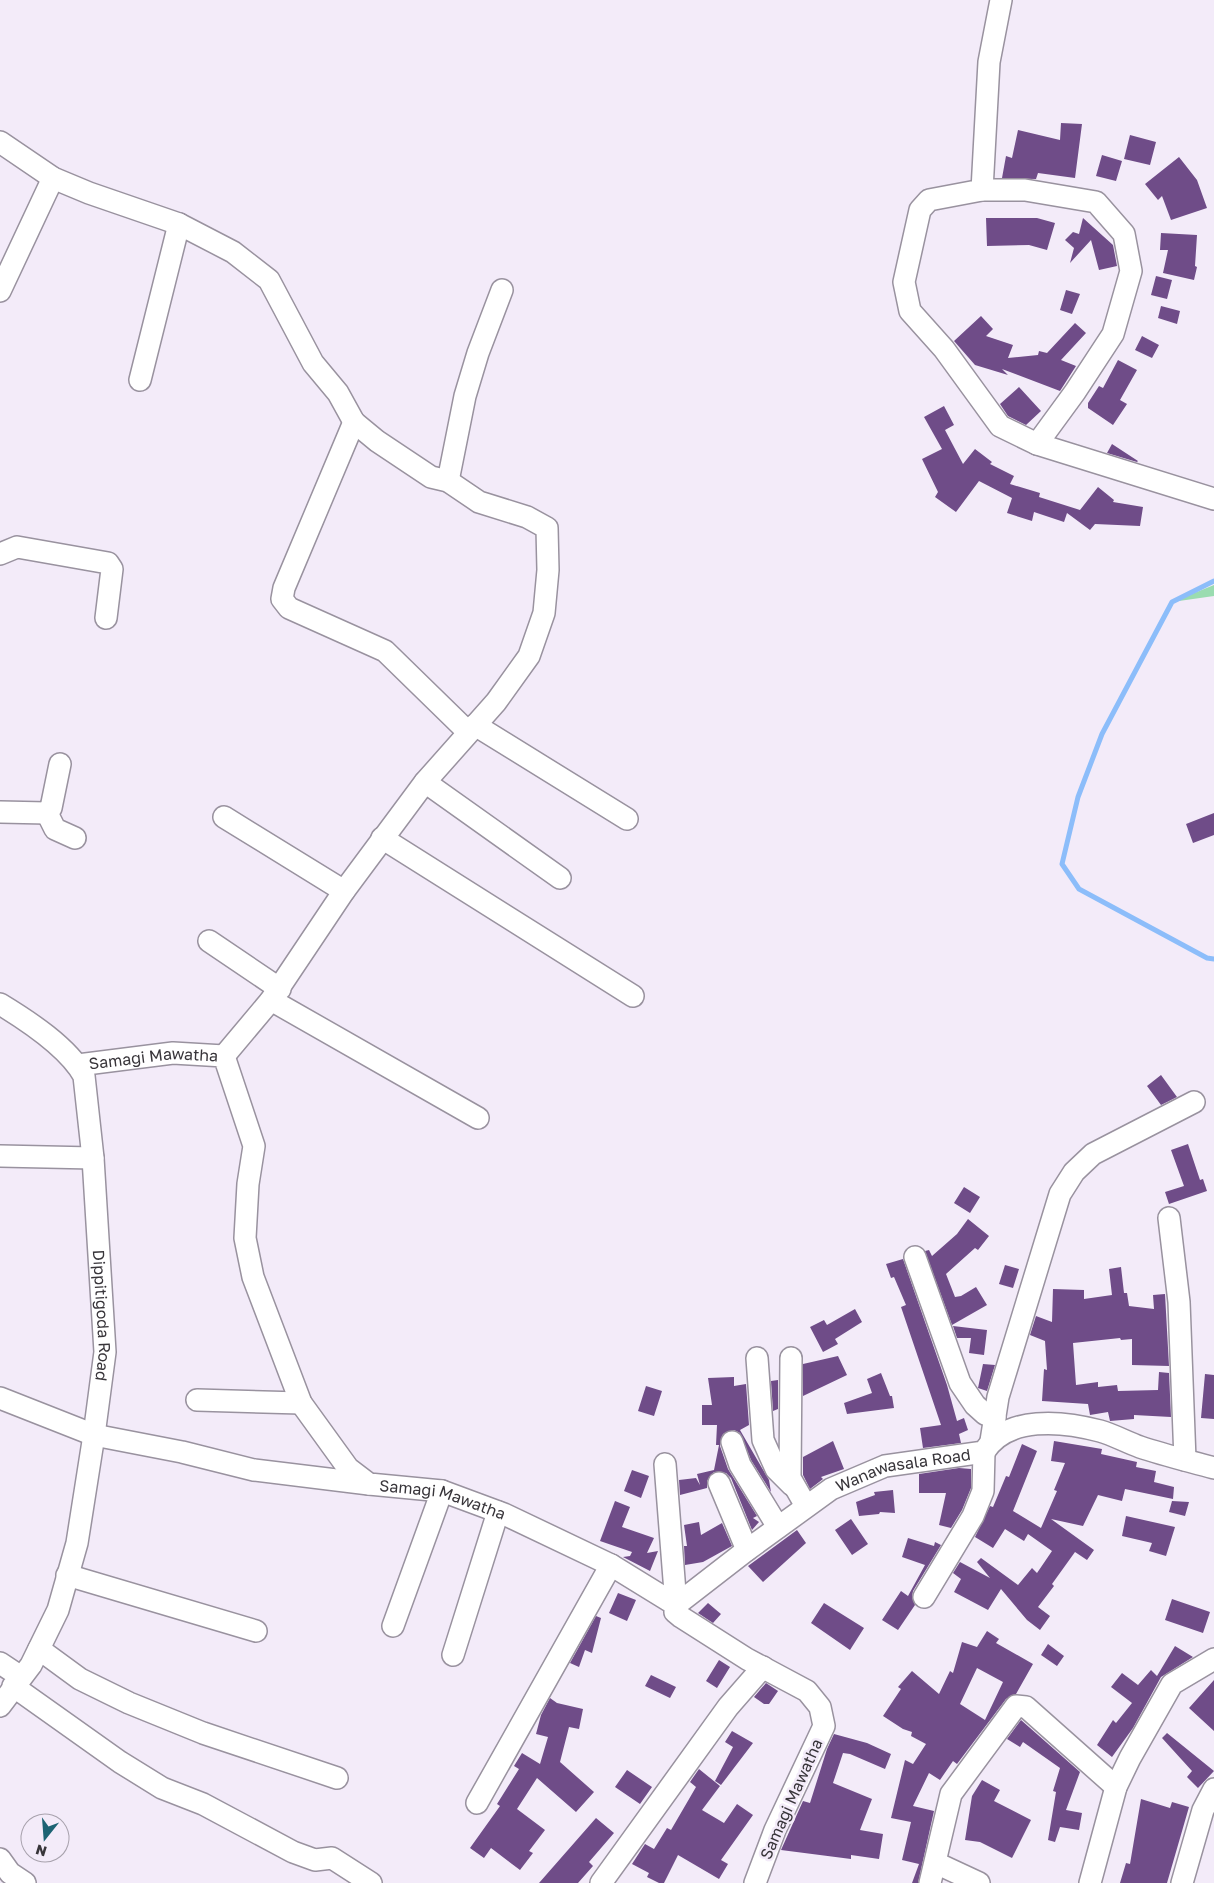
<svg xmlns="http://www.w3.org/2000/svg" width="1214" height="1883" viewBox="0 0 1214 1883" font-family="'Golos Text',sans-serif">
	<rect width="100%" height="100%" fill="#f3ebf9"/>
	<!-- green -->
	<path fill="#9adcb0" d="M1214,585v11l-42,6z"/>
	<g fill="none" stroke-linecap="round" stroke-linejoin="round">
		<!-- stream -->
		<path stroke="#8cbdfa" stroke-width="5" d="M1214,581l-42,21 -70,132 -24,63 -16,67 17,25 128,69 7,1"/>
	</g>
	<!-- building -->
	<path fill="#6f4c88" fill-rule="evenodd" d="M1061,123l21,1 -7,54 -37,-5 -2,6 -34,-1 4,-22 6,2 6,-28 42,10z
		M1130,135l26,7 -6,23 -26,-6z
		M1102,155l20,6 -6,20 -20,-5z
		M1179,157l18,23 10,28 -36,12 -9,-24 -4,4 -13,-16z
		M986,218h51l18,5 -8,27 -18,-5 -42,1z
		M1083,218l30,27 4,21 -18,4 -8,-30 -21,23 4,-15 -9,-8 8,-8 6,2z
		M1161,233l36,2 -2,31 2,1 -3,13 -31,-7 5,-23h-8z
		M1156,276l16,4 -5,19 -16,-4z
		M1066,290l14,4 -8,20 -12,-4z
		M1161,306l19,5 -3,13 -19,-6z
		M981,316l12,13 -7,7 27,9 -5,13 30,-3 1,-4 8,2 28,-30 11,10 -25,27 15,6 -16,25 -58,-22 6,6 -33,-10 -21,-24z
		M1142,336l17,9 -7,13 -17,-8z
		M1118,360l19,10 -17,30 7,4 -14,21 -25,-17v-5l11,-17 4,2z
		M1019,387l22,24 -15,14 -18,-9 -8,-12z
		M944,406l10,19 -9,5 18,34 12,-15 17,13 -2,2 24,12 -4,8 30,9 -1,4 41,13 18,-23 16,13 -1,2 30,5 -3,19 -45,-2 -5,6 -23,-17 -3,9 -30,-10 -2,9 -25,-8 5,-15 -33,-17 -23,31 -21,-15 3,-5 -16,-33 20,-10 -18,-32z
		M1112,444l26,17 -1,1 -30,-9z
		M1214,813v22l-21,8 -7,-19z
		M1161,1075l16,22 -16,8 -14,-19z
		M1188,1144l12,36 3,-1 4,12 -38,13 -4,-12 19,-6 -13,-36z
		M964,1187l16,10 -10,16 -16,-10z
		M968,1219l21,17 -11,14 -3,-2 -29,26 9,23 6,-1 15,-9 11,18 -35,20 -27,-74 4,-1 3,6 25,-22z
		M903,1259l44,126 10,36 7,-3 4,12 -9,4 2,9 -38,5 -3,-20 21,-3 -40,-118 5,-2 -12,-28 -3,1 -5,-14z
		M1005,1265l14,4 -6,19 -14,-4z
		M1121,1267l3,26h3l2,13 25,3 -1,-14 12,-1 4,72 -37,-1v-26l-11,1 -1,-2 -47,5 3,42 22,-3v5l19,-2 1,6 40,-1 1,-18 10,1 2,44 -37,-2v4l-24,2 -2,-9 -18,3 -2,-11 -46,-3 2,-32 3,1 -2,-29 -15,-6 6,-19 16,6 1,-33 31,1v9l28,-4 -3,-26z
		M855,1309l7,13 -27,17 3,5 -15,8 -13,-25 14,-7 3,5z
		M953,1326l34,4 -3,25 -15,-2 2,-15h-14z
		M838,1356l9,19 -44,21v-32z
		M983,1364l12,1 -8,26 -9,-3z
		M881,1373l9,23h2l2,12 -47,6 -3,-11 28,-10 -5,-14z
		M1205,1374l9,1v44l-13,-1z
		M734,1377v9l12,-2 3,41 -9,5 29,50 2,12 -20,-32 -11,-27 -6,-3 -11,4 -3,12 8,23 29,47 -4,2 6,4 -7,8 -21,-52 -5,-5 -12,-1 -7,9v7l-27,7 -1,-15 17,-2 4,7 -3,-11 17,-4 5,-25h-3l1,-20h-15v-20h10l-4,-27z
		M778,1380v29l-5,2 -2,-30z
		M646,1386l16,5 -8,25 -16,-5z
		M833,1441l11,28 -23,8 2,2 -13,10 -7,-14v-18z
		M1054,1441l48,8 -1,5 36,8 -1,5 20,4 -2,11 20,5 -1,12 -48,-10 -3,12 -24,-6 -15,31 -32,-7 43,31 -7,10 -12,-8 -23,32 2,2 -16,21 12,9 -10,14 -13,-10 -26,-31 -13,21 -34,-18 7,-13 -8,-6 7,-11 30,16 -13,-16 4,-4 37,27 14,-17 5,5 15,-22 -24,-17 -4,7 -19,-12 -12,19 -18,-11 15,-31 3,1 13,-31 3,1 13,-33 15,7 -24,60 28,17 16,-37 -3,-1 11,-27 -14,-2z
		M959,1468l12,1v19l-9,22 -11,18 -12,-3 7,-32h-27v-19z
		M632,1470l17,6 -8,22 -17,-7z
		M893,1490l2,23 -15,-1 -1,2 -20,2 -3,-14 19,-7 -1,-3z
		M615,1501l15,6 -8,20 32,11 -7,15 11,-2 -8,20 -27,-14 7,-1 2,-4 -32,-11z
		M1172,1501l17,1 -4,14 -16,-4z
		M1126,1516l49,11 -9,29 -17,-5 3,-8 -30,-7z
		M851,1519l17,25 -16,11 -17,-25z
		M699,1522l2,13 21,-12 10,23 -29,16 -18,3 -1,-19h3l-3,-21z
		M797,1530l9,13 -43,39 -15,-16z
		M908,1538l26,8 1,-4 6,3 -28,46 -1,6 3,8 -17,25 -16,-10 19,-29 7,5 17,-31 -23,-8z
		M618,1593l18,7 -9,21 -18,-8z
		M1172,1599l38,13 -7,21 -38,-13z
		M708,1603l13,11 -8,9 -15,-10z
		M824,1603l40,25 -14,22 -39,-27z
		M596,1616l5,2 -9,35 -7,-3 -6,17 -9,-4z
		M987,1631l12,8 -3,4 37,21 -17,30 -10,5 -49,65 -4,-3 -13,19 -11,-7 -16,33 21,5 -16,72h-6l7,-19 -17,-4 9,-38 -20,-4 14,-58 8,4 13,-20 -15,-8 1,-4 -9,-3 -20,-13 18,-27 -3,-2 14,-16 27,23 11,-23 3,2 9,-31 15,5zM977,1668l26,14 -18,38 -25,-16z
		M1048,1644l16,12 -7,10 -16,-11z
		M1175,1646l18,11 -32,20 -28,51 -21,29 -15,-12 16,-25 3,3 16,-20 -21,-16 11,-14 16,12 13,-15 6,6z
		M719,1660l11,7 -13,21 -11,-7z
		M651,1675l25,12 -6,11 -25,-12z
		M1214,1680v51l-25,-23z
		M766,1683l12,8 -9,13h-5l-10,-7z
		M550,1698l7,5 26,6 -4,20 -10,-2 -9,35 34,30 -18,20 -39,-34 -20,31 28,21 -16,21 4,2 -13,17 -29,-22 -7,10 -14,-10 30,-42 -3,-2 22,-35 -5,-3 8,-13 18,11 8,-27 -12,-3 5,-19z
		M1021,1720l59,52 -14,38 16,3 -3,17 -19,-3 -5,15 -7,-2 8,-48 -3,-1 7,-23 -37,-26 -3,5 -13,-8z
		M732,1731l21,12 -32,42 -6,-4 18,-34 -8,-5z
		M1167,1733l47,38 -16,17 -11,-11 5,-6 -30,-33z
		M834,1734l33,9 24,11 -6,15 -35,-15 -7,-1 -10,30 39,16 -12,31 23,4 -4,25 -28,-4v4l-70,-9 22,-49 7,2 17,-54z
		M699,1769l21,17 -18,24 22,13 13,-19 16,11 -32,45 7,4 -9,15 -41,-24 -14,28h-5l-12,-6 2,-4 -17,-9 13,-20 9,5 13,-21 4,2 25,-43 -6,-5z
		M627,1770l25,17 -12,17 -25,-17z
		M982,1780l18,10 -6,11 37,19 -19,38 -32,-16 -15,-2 7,-44z
		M1141,1799l29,9 2,-6 17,5 -22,76h-47l6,-20 4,1z
		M596,1818l18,15 -25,29 4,4 -15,17h-39z"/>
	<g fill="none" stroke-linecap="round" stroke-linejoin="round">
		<!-- minor casing -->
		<g stroke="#99929f" stroke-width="24">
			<g id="minor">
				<path d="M1001,0l-12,62 -7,128 -53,10 -9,10 -16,72 6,29 34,38 56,77 37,18 177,55"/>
				<path d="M0,142l53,36 36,15 90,31 54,28 36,28 44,83 25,30 16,29 23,19 54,36 17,4 31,21 48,15 20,11 1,42 -4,43 -15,43 -33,46 -71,80 -81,109 -73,109 -47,56"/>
				<path d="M982,190h43l71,12 28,32 7,37 -18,63 -38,58 -38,52"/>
				<path d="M0,291l53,-113"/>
				<path d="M140,380l39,-156"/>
				<path d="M354,422l-70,166 -2,11 7,9 96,43 83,81"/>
				<path d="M448,481l17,-85 13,-43 24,-63"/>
				<path d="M0,554l17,-7 91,16 4,6 -6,49"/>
				<path d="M475,725l152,94"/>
				<path d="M425,782l135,96"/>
				<path d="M0,812l47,1 4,-5 9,-44"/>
				<path d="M47,813l8,16 20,9"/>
				<path d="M224,817l120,74"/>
				<path d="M382,838l251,158"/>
				<path d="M209,941l71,48"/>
				<path d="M271,1000l207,118"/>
				<path id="s1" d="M0,1004c28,17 68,43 84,72l9,82 12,194 -11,83 -17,108 -19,67 -27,55 -31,41"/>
				<path id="s2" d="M78,1065l95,-12 51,3 30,90 -6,38 -3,54 8,39 48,126 47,65 21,16 73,7 62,23 107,51 65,40 -1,7 6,5 66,42 60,32 13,16 4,19 -49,104 -20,53"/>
				<path d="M0,1156l93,2"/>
				<path d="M1169,1218l10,84 6,158"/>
				<path d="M915,1257l45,126 15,22 10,9 10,4"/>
				<path d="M757,1358l6,82 13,29 16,16"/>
				<path d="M791,1358l-1,120 16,28"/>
				<path d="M0,1398l94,37 88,17 72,18 115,14"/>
				<path d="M197,1400l104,3"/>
				<path d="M991,1441l7,-44 62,-203 14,-22 19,-18 101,-52"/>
				<path d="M732,1442l8,23 38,62"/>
				<path d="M665,1464l11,141"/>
				<path d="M719,1483l28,67"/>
				<path d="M67,1575l189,56"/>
				<path d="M924,1597l49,-81 10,-25 1,-39"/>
				<path id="s3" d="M676,1605l71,-55 84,-61 54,-23 99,-14c23,-37 79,-31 116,-21 14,4 26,11 40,16 24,8 49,14 74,21"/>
				<path d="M393,1626l49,-135"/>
				<path d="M39,1649l41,30 49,24 74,30 134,45"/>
				<path d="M453,1655l45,-143"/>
				<path d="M0,1663l21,14"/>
				<path d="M13,1686l107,76 42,26 41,16 90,48 22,8 17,-2 39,25"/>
				<path d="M477,1803l134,-238"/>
				<path d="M0,1859l10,14 15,10"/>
				<path d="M936,1863l43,20"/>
				<path d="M601,1883l127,-176 35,-40"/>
				<path d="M930,1883l21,-89 65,-88 10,1 90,80"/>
				<path d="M1090,1883l26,-96 14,-29 42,-74 42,-25"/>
				<path d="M1182,1883l21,-73 11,-21"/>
			</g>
		</g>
		<!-- minor -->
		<use href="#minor" stroke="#fff" stroke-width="21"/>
	</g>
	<g text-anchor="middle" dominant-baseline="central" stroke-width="5" stroke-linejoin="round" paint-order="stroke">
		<!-- street labels -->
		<g font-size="16" fill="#38353a" stroke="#f3ebf9">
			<text stroke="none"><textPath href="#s2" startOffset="76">Samagi Mawatha</textPath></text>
			<text stroke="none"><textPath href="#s1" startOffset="352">Dippitigoda Road</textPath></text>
			<text stroke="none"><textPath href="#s3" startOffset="269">Wanawasala Road</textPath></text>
			<text stroke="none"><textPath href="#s2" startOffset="691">Samagi Mawatha</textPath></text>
			<text transform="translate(791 1799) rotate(-66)">Samagi Mawatha</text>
		</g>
	</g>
	<!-- north arrow -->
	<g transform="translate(45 1838) rotate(197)"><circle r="24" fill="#f3ebf9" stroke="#a8a2ad"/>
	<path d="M0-4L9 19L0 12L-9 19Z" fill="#1c6373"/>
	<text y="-8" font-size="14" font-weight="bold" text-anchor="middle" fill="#38353a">N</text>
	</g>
</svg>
